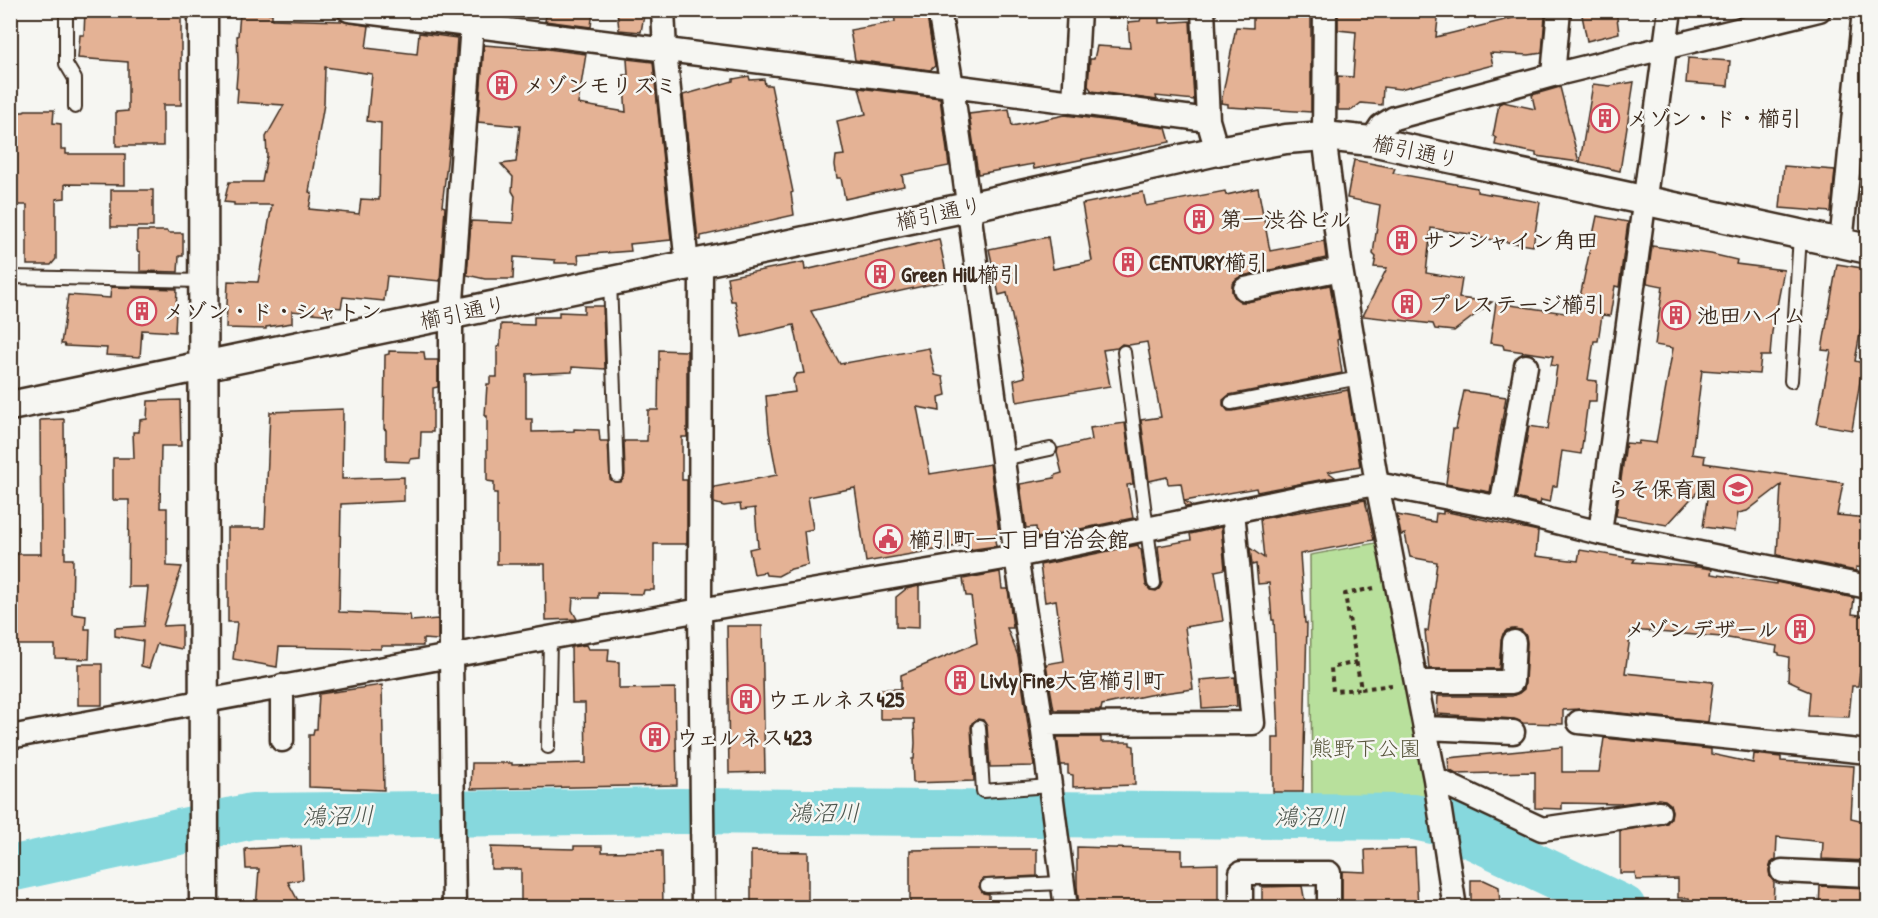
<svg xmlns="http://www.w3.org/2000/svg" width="1878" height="918" viewBox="0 0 1878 918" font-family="'Patrick Hand','Klee One',sans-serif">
	<rect width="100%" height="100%" fill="#f6f6f2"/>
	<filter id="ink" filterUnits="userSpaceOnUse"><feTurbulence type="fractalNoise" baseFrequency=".0167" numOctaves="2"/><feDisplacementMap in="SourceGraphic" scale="12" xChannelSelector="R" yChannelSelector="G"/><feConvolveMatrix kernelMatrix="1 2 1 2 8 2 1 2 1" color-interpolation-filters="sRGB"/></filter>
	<g filter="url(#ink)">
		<!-- green -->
		<path fill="#b8e09c" stroke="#7a855d" stroke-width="1.5" d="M1381,542l54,271 -21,-4 -102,-8 -2,-246z"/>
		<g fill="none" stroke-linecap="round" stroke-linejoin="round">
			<!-- river -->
			<path stroke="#86d8dd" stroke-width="46" d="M10,869l242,-53 428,-5 734,6 33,7 176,84"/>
		</g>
		<!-- building -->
		<path fill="#e4b295" stroke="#3b2a1e" stroke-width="1.5" fill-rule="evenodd" d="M85,10h96v95h-18v41h-47v-34l12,-1v-49l-50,-4 2,-23h4z
			M547,10h46l-2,17 -46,-6z
			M617,10h28l-4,22 -22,-2z
			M894,10h32l9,56 -5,4 -75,-10 -5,-30 45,-8z
			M1256,10h55v102l-83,-5v-3l-7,-1 15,-76 17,1v-14h3z
			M1338,10h101l-3,27 89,-22 20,1 -3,37 -13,2 -39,-2 3,12 -93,24 -17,-2 -1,18 -21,-2 -9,7h-14v-34l15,1 3,-45 -18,-2z
			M1581,10h35l3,23 -32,8z
			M272,13v6l70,2 27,5 -3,22 51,6 2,-21 38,5 -6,90 -9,78 3,1 -5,74 -53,-5 -3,25 -41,-4 -2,11 -9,-1v8l-40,-4v12l-26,4v2l-40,-1 2,-47 30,1 14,-77h-38v-2l-10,-1 5,-20h33l5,-26 -1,-19 18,-32 -47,-3 1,-13 -2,-1 2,-26 -1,-26h1l2,-22zM325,67l47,7 -5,47 14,2 -2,77 -18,-1 -2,15 -50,-5 3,-16 -3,-1 15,-88z
			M1141,18h18v5l31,-2 4,79 -38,-4 1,4 -65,-9 -4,-5 2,-27h4l3,-13 33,2 -2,-26 12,-1z
			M484,45l55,4 1,-1 46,6 -8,50 48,8 -3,-37h5l-1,-16 26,3 18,178 -41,4 1,7 -53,4 1,8h-24v-3l-41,-3 -1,22h-28l-18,-4 4,-54 42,2 2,-27 -3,-5 1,-14 -12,-13 15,-2 4,-36 -42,-4z
			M1688,58l42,3 -2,25 -42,-3z
			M749,76l1,4 14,-1 1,6h6l22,107 -2,1 3,22 -93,21v4h-3l-15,-145 50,-14v-2z
			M1634,82l-14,89 -40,-9 13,-78 17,2z
			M1560,87l19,75 -43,-6v-3l-41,-8 1,-7 -3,-2 6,-32 4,-2 32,7 -3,-14z
			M859,88l81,10 9,68 -47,9 2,11 -59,13 -4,-21h-4l-2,-13 1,-9 8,-1 -7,-34 29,-7z
			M1009,109l3,17 53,-11 101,13 4,14 -136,27 -1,-5 -55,10 -9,-60z
			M25,110h29l-1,13 8,1v25h5v5h59v31l-60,-1v14l-9,1v60l-5,6h-24v-60h-13v-39h-4v-29h4l1,-21 2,-4h7z
			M1354,160l41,8 -2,5 84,15v4l63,10 -7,44 -58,-9v-2l-44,-7 -5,45 36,6 -3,19 33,4 -38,29 -19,-2 -2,-5 -70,-8 24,-48 -13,-1 2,-10 -3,-3 7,-49 -33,-7z
			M1784,166l51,4 -4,42 -51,-4z
			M1258,188l12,63 54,-10 2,17 -84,18 -6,3 -4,5v8l3,6 6,4h6l83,-17 9,54 -2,1 5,33 -113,22 -6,5v5l5,6h5l115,-21 12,76 -32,6 7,5 -78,15 -1,-4 -71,13 7,5 -7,1 -4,-24 -13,1 -1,-7 -18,4 -8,-61 20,-3 -14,-75 -18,3 -7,-1 -5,4 -14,2 7,36 -93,16 -3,-22 11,-3 -18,-84 -8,2 -10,-46 59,-12 5,32 39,-8 -10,-57 61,-12 3,14 79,-15 1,4z
			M111,190h42v37h-42z
			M1597,216l31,6 -9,65 -4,-1 -5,30 -8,-1 -4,26h-4l-6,39 9,1 -1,20h-8l-7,53 -19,-3 -5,35h-4l-3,16 -9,-2 -1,4 -24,-6 13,-72 19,3 9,-63 -6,-1 2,-9 -49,-7 -1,-4 -13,-2 6,-40 69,10 3,-17 12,1z
			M137,231h30l1,2h15v23h-4l-1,16 -38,-1v-19l-3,-1z
			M939,239l7,33v9l-135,30 29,53 89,-16 6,27 8,2 3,18 -7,2 1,14 -23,-4 13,67 60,-10 9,69 -5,1 2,12 -28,4 1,-6 -103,18 -11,-74 -47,9 5,32 -9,2 4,34 -17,4 -13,7 -12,-1 -1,-3 -11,2 -5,-25 9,-2 -3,-39 -14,2 -1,-6 -16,2 -10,-3v-16l63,-12 -8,-43 -3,-36 29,-4 -2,-13 3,-5 8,-1 -10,-48 -52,12 -7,-36h-4l-4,-24 77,-15 1,8z
			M1652,246l59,8 26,6 -1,4 48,6 -12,62 -2,24h-9l-2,18 -57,-4 -10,84 13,2 -1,7 139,20 -6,32 31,3v50l-12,-1v4l-79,-16 4,-70 -34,26 -9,2 -3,18 -32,-4 7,-49 -43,47 -51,-9 10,-73 12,1 1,-3 17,2 17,-95 -18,-3 8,-59 -16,-3z
			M1837,264l31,5v20l-13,72 8,2 -11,67 -35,-6 14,-73 -9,-1z
			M111,287l66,2 -2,43 -33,-2 -2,27 -34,-2 1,-7 -42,-2 -1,-2h-3l7,-49 42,3z
			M584,306h19l2,63 -33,-2v5l-46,2v45h6v13l42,-1v-2l25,1 1,11h8l2,38 4,3h7l4,-7 -1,-34h23l1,-31h10l1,-60 28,1v86h-5v43h5v64h-33v46h-10l-1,4 -45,-1v5h-25l-1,12 5,9 -31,1 -1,-56h-48v-71h-3v-11l-7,-1v-65h-2l2,-32h3v-7h7v-30l3,-1 1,-22 33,1v-8h25v-5l25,1z
			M389,351l35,1 1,8h13v27l-5,1v44h-12l-1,26 -10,1 -1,3 -23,-1v-31l-2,-1 1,-74 4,-1z
			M1464,391l42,6 -16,95 -44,-8 7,-55h3z
			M180,400l1,46h-20l-1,62h7v58l15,1 -19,59 19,-1v24l-25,-5 -8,24 -8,-2 2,-25 -28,-5v-8l29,-2 4,-39h-20l1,-87h-16v-42h21l-1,-26h6l1,-12 7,-1 1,-18z
			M343,409l-1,70 62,-2v24l-63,3 -2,108 71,3 1,6 27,-2v21l-15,-1v7h-42v3l-102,-2 -2,20 -44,-8 4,-37h-9v-94h37l5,-116z
			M64,419l1,140h8l-1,55 14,2 -1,13h5l-1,30 -34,-1v-13h-45v-91h31l-1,-134z
			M1125,423l8,61 -6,1 6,33 -96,20 -1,-11 -10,1 -6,-44 34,-6 1,-3 7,-2 -5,-20 1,-5 34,-8 -2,-12z
			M1365,500l9,40 -74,14 5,69h2l-4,169h-30v-54h6l-5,-118h-2l-3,-37 -11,1 -2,-20 -4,1 -2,-17 14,10 -4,-39z
			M1443,511l95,20 -2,25 42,5 2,-11 55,9 -2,3 65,5 14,2 -1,5 65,10v-2l78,16 -2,16 15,2 -9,70h-6l-3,31 -41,-1 2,-24 -12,-5 1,-2 -11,-5 1,-23 -10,-2v-2l-3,-1 1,-6 -55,-9 -91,-7 -6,43 88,9 -5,40 -128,-13 -17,1v14l-40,-1 -9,-4 -77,-5 1,-18h74l7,-3 5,-4 1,-6 2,-40 -1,-8 -5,-5 -7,-1 -7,1 -4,4 -2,7 -2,28h-70l-4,-38h3l9,-69 -27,-5 -5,-23 -4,1 -4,-20 38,7 1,-9 7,1z
			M1221,527l4,42 -10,2 8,50 -38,6 8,62 -44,6 -47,10 -1,5h-47l-8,-46 18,-3 -8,-61 -11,2 -5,-37 98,-20 1,4h2l5,36 4,5 6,1 3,-2 3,-6 -4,-37 33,-6 -1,-6z
			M1000,572l2,17h6l5,39h-6l11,28 16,110 -44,1 -3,-41 -4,-6 -5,-1 -6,4 -1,4 3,54 -61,2 -1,-24h2l1,-16 -1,-24h-34v-30h21v-14l76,-32 -6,-47h-5l-3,-17z
			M919,586v42l-23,-1v-30l10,-8z
			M727,626h35l3,146 -36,1z
			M586,645l2,4h21l-1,12 11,1v27l56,-1 2,97 -206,4 1,-26h40v2l74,-2 -1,-60h-13l-1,-56z
			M78,664h24v41h-24z
			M1235,677l2,29 -35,2 -2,-28z
			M382,685l2,105 -75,-3v-52h4l1,-6h3l2,-35z
			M1057,737h44v5h29v3l4,1 1,39 -62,2v-12l-5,-1v-9h-7z
			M1604,738l107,11v5l42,9 1,-9 27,3v4l73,5 -3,52 17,4v39l-46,-2 1,-17 -46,-5 -1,22 -5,4 -2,7 1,7 4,5 -1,26h-43v-5h-40l-1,-5h-11v-19l-42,1 -1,-7h-15v-42l47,-8 4,-5 1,-7 -2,-7 -5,-4 -8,-1 -37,5 -58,-1v6l-27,-1v-36l-79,2 -7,-4 -1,-12 114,-11v25h37z
			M301,846l2,33 -15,3 14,26h-46l3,-39h-13l-1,-20z
			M574,846h28v6l60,-1 1,57h-89v-4h-53v-35h-30v-22l83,2z
			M1077,847l105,3v15l36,-1v44h-139l-2,-22z
			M1415,848l3,60h-76v-37l24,1 -1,-22z
			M960,849h77v27l-55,3 -3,8 4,6 6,1v14h-79v-58z
			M751,851l57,1v56h-57z
			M1471,880h13l15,7 1,21h-29z
			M1302,886l4,22h-44v-21z
			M1820,886l48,2v20h-49z"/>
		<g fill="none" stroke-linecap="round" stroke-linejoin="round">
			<!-- service casing -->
			<g stroke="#3b2a1e" stroke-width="16">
				<path id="service" d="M66,10v54l9,15v28
					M10,277l193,4
					M610,281l7,194
					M1124,352l30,231
					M1791,381l9,-146
					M1231,403l128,-25
					M1003,459l47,-10
					M979,727l4,64 67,-5
					M548,747l2,-109
					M987,886l76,-3"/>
			</g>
			<!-- minor casing -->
			<g stroke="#3b2a1e" stroke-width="27">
				<path id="minor" d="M349,10l603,76 256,34
					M663,10l2,41 22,214
					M939,10l13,76 64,470 26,168 24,184
					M1203,10l5,110 9,31
					M1325,10l-1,126 17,133 36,215 58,295 20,129
					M1553,75l6,-65
					M1074,102l5,-92
					M1371,141l10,-15 13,-8 159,-43 266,-65
					M1841,244l23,-234
					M701,262l-1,348 3,298
					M1245,289l96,-20
					M1501,508l25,-142
					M1600,533l70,-523
					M1417,682h95l2,-40
					M282,686v54
					M1579,722l289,30
					M1042,724l211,-1 -20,-212
					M1426,728l87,4
					M10,737l690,-127 316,-54 295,-61 66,-11 124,24 99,25 268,54
					M1435,779l107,50 117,-17
					M1782,871l86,4
					M454,908l-3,-252v-341l22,-305
					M1241,908v-35h88v35"/>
			</g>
			<!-- tertiary casing -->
			<g stroke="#3b2a1e" stroke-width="33">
				<path id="tertiary" d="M203,10l1,898
					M10,406l958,-199 249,-56 69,-12 38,-3 47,5 497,108"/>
			</g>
			<!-- path -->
			<path stroke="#3b2a1e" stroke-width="4" stroke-dasharray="4.5 4.5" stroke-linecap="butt" d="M1374,588l-29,6 16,95 31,-4
				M1357,662l-26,6 2,23 28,-2"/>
			<!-- service -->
			<use href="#service" stroke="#f6f6f2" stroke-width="12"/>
			<!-- minor -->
			<use href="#minor" stroke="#f6f6f2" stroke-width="22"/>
			<!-- tertiary -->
			<use href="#tertiary" stroke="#f6f6f2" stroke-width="28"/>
		</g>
	</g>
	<!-- icons -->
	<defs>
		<g id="building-ring" transform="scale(1.5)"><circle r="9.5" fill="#f6f6f2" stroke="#d1495b" stroke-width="1.5"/><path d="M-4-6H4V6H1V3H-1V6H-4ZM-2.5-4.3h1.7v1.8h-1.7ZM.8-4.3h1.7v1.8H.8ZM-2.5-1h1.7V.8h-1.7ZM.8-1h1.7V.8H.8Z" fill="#d1495b"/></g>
		<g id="school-ring" transform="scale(1.5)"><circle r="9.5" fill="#f6f6f2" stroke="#d1495b" stroke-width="1.5"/><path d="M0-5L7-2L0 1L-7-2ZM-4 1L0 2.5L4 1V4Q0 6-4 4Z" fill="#d1495b"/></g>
		<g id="civic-ring" transform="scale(1.5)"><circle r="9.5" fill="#f6f6f2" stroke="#d1495b" stroke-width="1.5"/><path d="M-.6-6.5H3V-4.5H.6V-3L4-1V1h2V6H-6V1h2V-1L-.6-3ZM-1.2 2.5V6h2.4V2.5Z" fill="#d1495b"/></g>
	</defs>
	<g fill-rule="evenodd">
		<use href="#building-ring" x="502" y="85"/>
		<use href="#building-ring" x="1605" y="118"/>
		<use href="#building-ring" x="1199" y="219"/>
		<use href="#building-ring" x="1402" y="240"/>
		<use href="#building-ring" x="1128" y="262"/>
		<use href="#building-ring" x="880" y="274"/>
		<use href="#building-ring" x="1407" y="304"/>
		<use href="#building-ring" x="142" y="311"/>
		<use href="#building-ring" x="1676" y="315"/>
		<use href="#school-ring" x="1738" y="489"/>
		<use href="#civic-ring" x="888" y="539"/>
		<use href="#building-ring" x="1800" y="629"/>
		<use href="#building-ring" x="960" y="680"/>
		<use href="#building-ring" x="746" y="699"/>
		<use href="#building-ring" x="655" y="737"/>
	</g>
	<g text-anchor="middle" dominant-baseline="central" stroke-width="5" stroke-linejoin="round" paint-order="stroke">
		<!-- poi labels -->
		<g font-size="22" font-weight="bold" fill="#3b2a1e" stroke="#f6f6f2" text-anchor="start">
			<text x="523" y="85">メゾンモリズミ</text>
			<text x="1626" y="118">メゾン・ド・櫛引</text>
			<text x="1220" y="219">第一渋谷ビル</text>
			<text x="1423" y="240">サンシャイン角田</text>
			<text x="1149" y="262">CENTURY櫛引</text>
			<text x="901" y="274">Green Hill櫛引</text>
			<text x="1428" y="304">プレステージ櫛引</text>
			<text x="163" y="311">メゾン・ド・シャトン</text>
			<text x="1697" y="315">池田ハイム</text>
			<text x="1717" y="489" text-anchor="end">らそ保育園</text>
			<text x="909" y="539">櫛引町一丁目自治会館</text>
			<text x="1779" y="629" text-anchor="end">メゾンデザール</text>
			<text x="981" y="680">Livly Fine大宮櫛引町</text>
			<text x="767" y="699">ウエルネス425</text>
			<text x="676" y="737">ウェルネス423</text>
		</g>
		<!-- street labels -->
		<g font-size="22" fill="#3b2a1e" stroke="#f6f6f2">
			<text transform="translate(1416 151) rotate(12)">櫛引通り</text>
			<text transform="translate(939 213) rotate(-12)">櫛引通り</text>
			<text transform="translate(463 312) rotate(-12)">櫛引通り</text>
		</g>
		<!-- park labels -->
		<g font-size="22" fill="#5a583e" stroke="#f6f6f2">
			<text x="1366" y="748">熊野下公園</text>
		</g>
		<!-- water labels -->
		<g font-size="24" font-style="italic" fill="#4e564e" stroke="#f6f6f2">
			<text x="824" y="812">鴻沼川</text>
			<text transform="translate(338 815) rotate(-1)">鴻沼川</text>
			<text x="1310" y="816">鴻沼川</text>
		</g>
	</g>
	<!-- margin -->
	<rect width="1878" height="918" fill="none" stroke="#f6f6f2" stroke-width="36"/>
	<rect x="18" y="18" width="1842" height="882" fill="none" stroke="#3b2a1e" stroke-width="2" filter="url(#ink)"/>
</svg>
